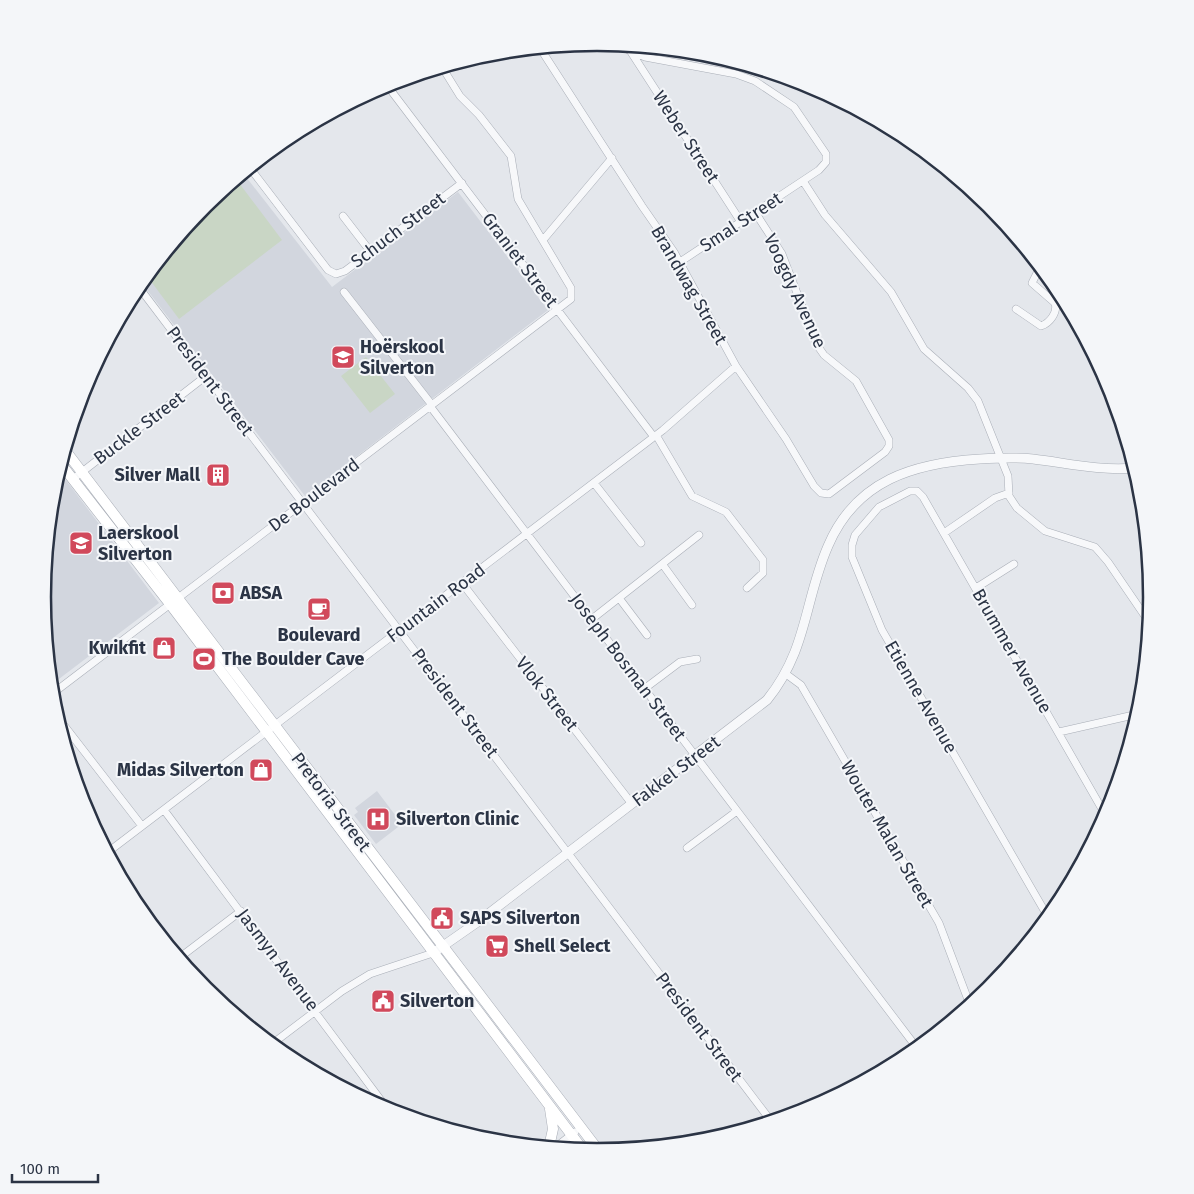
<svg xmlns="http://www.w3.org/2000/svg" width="1194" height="1194" viewBox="0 0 1194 1194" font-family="'Fira Sans',sans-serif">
	<rect width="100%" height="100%" fill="#e4e7ec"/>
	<!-- built -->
	<path fill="#d2d6de" d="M243,173l89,114 126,-95 90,118 -243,186 -164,-214 64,-77z
		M59,471l100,132 -108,82 -8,-88 10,-108z
		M377,791l25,33 -26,20 -22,-29 4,-3 -3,-4z"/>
	<!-- green -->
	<path fill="#c9d6c5" d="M236,179l46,61 -103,79 -32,-43 58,-71z
		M366,357l29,37 -25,19 -29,-37z"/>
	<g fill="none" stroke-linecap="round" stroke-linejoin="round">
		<!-- minor casing -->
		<g stroke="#a9aeb7" stroke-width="8">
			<path id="minor" d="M615,44l30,13 91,17 19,7 39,26 32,47v8l-7,8 -139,92
				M540,48l102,158 32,46 62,114 50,73 28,47 7,7 8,1 56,-42 4,-6v-6l-33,-59 -32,-26 -7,-10 -35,-91 -27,-42
				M631,52l110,170
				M386,84l268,353
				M250,168l78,102 8,4 9,-3 117,-88
				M803,181l22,34 66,77 33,57 44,39 10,13 30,75 1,20 8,12 28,23 50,16 13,15 41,60
				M343,216l27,35
				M543,240l69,-82
				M138,286l633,835
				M344,292l88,113
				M1016,309l25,17c9,-3 17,-14 14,-23l-23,-20 8,-16
				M430,406l487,642
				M656,435l36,61 34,16 37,48v13l-16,15
				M73,479l133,-103
				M594,483l47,60
				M944,533l51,-35 14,-5
				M663,565l29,40
				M462,583l170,221
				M976,588l38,-24
				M619,598l28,37
				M592,619l107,-84
				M786,674l15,11 138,238 31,82
				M644,689l36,-27 17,-3
				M52,694l519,-395v-11l-53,-89 -7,-43 -32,-41 -19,-19 -18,-29
				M56,715l86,111
				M1059,732l79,-18
				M164,810l225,301
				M687,848l50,-37
				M108,852l555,-422 73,-64
				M1048,917l-166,-287 -30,-73v-12l3,-10 24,-28 31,-16h7l6,6 183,319
				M179,958l62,-47
				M272,1044l70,-53 28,-17 63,-21
				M556,1147l19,-15"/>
		</g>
		<!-- tertiary casing -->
		<g stroke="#a9aeb7" stroke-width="10">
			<path id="tertiary" d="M433,953l46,-32 288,-221c41,-51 37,-99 61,-154 28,-66 86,-83 152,-87 17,-1 35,-2 53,0 34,4 66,12 101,9"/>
		</g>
		<!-- secondary casing -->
		<g stroke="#a9aeb7" stroke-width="11">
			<path id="secondary" d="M65,450l534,701
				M61,464l109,140 413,546
				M549,1147l4,-18 -3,-20"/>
		</g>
		<!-- minor -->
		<use href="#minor" stroke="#f7f8fa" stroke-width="7"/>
		<!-- tertiary -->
		<use href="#tertiary" stroke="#f7f8fa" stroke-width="9"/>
		<!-- secondary -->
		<use href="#secondary" stroke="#fff" stroke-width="10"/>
	</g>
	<!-- icons -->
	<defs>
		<g id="school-square" transform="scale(1.25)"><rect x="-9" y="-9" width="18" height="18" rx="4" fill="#d1495b" stroke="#f4f6f9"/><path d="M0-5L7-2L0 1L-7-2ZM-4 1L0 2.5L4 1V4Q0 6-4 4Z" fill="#fff"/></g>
		<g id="building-square" transform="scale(1.25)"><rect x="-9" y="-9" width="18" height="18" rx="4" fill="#d1495b" stroke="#f4f6f9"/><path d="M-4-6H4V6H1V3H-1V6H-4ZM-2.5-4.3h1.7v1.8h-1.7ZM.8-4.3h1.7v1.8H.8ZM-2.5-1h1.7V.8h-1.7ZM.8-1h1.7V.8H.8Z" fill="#fff"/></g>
		<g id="bank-square" transform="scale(1.25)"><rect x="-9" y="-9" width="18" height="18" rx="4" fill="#d1495b" stroke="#f4f6f9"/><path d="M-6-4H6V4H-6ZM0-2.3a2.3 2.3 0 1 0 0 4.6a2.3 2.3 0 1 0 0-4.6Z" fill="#fff"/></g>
		<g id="cafe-square" transform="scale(1.25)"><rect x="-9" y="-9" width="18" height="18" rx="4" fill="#d1495b" stroke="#f4f6f9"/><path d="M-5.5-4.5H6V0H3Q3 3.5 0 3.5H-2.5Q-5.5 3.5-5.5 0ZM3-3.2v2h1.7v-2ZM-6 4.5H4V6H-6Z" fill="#fff"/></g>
		<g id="shop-square" transform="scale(1.25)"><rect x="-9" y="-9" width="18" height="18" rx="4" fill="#d1495b" stroke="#f4f6f9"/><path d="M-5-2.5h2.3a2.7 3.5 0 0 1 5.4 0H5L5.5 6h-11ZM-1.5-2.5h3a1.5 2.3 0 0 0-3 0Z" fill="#fff"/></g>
		<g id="stadium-square" transform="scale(1.25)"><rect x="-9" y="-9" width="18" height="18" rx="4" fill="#d1495b" stroke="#f4f6f9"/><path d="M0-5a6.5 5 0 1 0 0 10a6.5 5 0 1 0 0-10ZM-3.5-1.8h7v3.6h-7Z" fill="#fff"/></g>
		<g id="hospital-square" transform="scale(1.25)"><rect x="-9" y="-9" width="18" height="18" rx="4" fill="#d1495b" stroke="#f4f6f9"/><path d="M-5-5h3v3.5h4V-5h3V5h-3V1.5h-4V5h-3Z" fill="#fff"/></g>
		<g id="civic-square" transform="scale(1.25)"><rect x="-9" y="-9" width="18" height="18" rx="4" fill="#d1495b" stroke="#f4f6f9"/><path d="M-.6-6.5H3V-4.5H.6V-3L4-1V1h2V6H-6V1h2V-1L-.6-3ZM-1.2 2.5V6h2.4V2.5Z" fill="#fff"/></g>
		<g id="supermarket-square" transform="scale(1.25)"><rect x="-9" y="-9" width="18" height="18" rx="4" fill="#d1495b" stroke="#f4f6f9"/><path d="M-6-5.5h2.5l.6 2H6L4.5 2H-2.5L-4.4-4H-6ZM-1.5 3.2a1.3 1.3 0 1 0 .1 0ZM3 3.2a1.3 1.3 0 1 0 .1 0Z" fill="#fff"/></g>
	</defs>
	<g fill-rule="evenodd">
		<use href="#school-square" x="343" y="357"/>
		<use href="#building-square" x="218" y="475"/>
		<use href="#school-square" x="81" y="543"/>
		<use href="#bank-square" x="223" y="593"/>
		<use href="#cafe-square" x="319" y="609"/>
		<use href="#shop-square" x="164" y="648"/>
		<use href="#stadium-square" x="204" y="659"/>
		<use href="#shop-square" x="261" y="770"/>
		<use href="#hospital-square" x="378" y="819"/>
		<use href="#civic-square" x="442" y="918"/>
		<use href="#supermarket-square" x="497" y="946"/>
		<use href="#civic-square" x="383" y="1001"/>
	</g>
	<g text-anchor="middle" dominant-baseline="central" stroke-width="4" stroke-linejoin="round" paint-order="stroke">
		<!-- street labels -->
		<g font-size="18" fill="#2b3445" stroke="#f4f6f9">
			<text transform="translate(686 137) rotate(57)">Weber Street</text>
			<text transform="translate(741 222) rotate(-33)">Smal Street</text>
			<text transform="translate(398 230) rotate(-37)">Schuch Street</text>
			<text transform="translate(520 260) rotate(53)">Graniet Street</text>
			<text transform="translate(689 285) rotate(60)">Brandwag Street</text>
			<text transform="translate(795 291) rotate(65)">Voogdy Avenue</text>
			<text transform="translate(210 381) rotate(53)">President Street</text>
			<text transform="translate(139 428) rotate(-37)">Buckle Street</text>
			<text transform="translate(314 495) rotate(-37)">De Boulevard</text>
			<text transform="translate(436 603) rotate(-37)">Fountain Road</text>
			<text transform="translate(1012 651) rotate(60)">Brummer Avenue</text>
			<text transform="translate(628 667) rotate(53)">Joseph Bosman Street</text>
			<text transform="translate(547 694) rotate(52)">Vlok Street</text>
			<text transform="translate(921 697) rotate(60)">Etienne Avenue</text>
			<text transform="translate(455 703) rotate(53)">President Street</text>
			<text transform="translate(676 771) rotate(-37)">Fakkel Street</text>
			<text transform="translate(331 802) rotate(53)">Pretoria Street</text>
			<text transform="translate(887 834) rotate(60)">Wouter Malan Street</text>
			<text transform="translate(278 960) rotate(53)">Jasmyn Avenue</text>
			<text transform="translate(699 1027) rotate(53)">President Street</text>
		</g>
		<!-- poi labels -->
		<g font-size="18" font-weight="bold" fill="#2b3445" stroke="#f4f6f9" text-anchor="start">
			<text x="360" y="347">Hoërskool<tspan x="360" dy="21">Silverton</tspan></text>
			<text x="200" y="475" text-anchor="end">Silver Mall</text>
			<text x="98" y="533">Laerskool<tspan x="98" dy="21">Silverton</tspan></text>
			<text x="240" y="593">ABSA</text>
			<text x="319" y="635" text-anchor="middle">Boulevard</text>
			<text x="146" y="648" text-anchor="end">Kwikfit</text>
			<text x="222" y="659">The Boulder Cave</text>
			<text x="244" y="770" text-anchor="end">Midas Silverton</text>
			<text x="396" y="819">Silverton Clinic</text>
			<text x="460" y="918">SAPS Silverton</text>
			<text x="514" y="946">Shell Select</text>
			<text x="400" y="1001">Silverton</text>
		</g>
	</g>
	<!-- crop -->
	<path d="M0 0H1194V1194H0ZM51 597a546 546 0 1 1 1092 0a546 546 0 1 1-1092 0Z" fill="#f4f6f9" fill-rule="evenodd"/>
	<path fill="none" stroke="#2b3445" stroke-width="2.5" d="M51 597a546 546 0 1 1 1092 0a546 546 0 1 1-1092 0Z"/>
	<!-- scale -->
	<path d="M12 1174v8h86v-8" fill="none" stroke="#2b3445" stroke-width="2.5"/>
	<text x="20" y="1174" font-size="15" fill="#2b3445" stroke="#f4f6f9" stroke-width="4" paint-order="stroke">100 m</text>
</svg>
